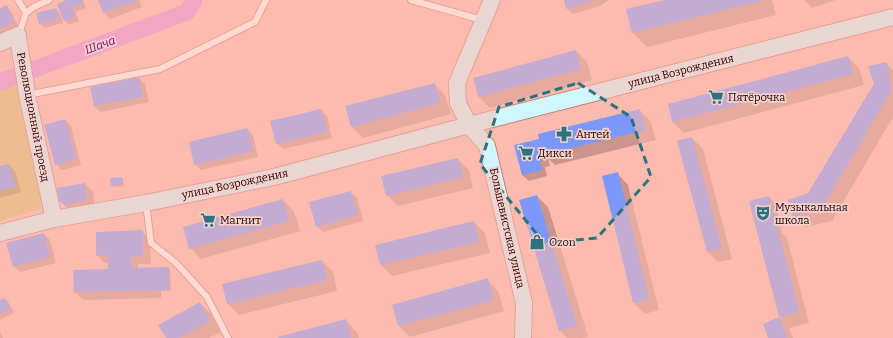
<svg xmlns="http://www.w3.org/2000/svg" width="893" height="338" viewBox="0 0 893 338" font-family="Bitter,serif">
	<rect width="100%" height="100%" fill="#fdbbaf"/>
	<!-- green -->
	<path fill="#d9bd6e" d="M15,68l13,73 12,55 1,13 -41,12v-146z"/>
	<!-- shadow -->
	<path fill="#0003" d="M69,0h14l3,8 -11,4 4,9 -10,4 -4,-4z
		M99,0h40l3,7 -32,12 -6,-6z
		M565,0h44l-9,6 -27,8 -6,-6z
		M668,0h104l4,15 -129,32 -14,-14 -6,-23z
		M804,0h32l-24,8z
		M7,7l4,4 7,15 -18,8v-24z
		M56,9l4,4 3,10 -19,5 -4,-4z
		M576,51l11,11 5,18 -102,28 -11,-11z
		M848,57l11,11 5,17 -180,48 -11,-11z
		M886,63l7,7v47l-61,104 -27,6 -11,-11 15,-22z
		M139,78l6,6 4,18 -48,10 -7,-6z
		M434,84l11,11 6,19 -88,24 -11,-11z
		M321,110l6,6 5,22 -49,11 -6,-6z
		M640,111l11,11 5,18 -101,25 -7,-7 2,8 -5,1 2,9 -18,5 -7,-6 -7,-29 24,-6z
		M65,120l6,6 10,39 -19,5 -6,-6z
		M247,129l6,6 5,22 -57,13 -6,-6z
		M692,138l11,11 29,110 -14,3 -11,-11z
		M458,159l11,11 4,18 -75,18 -11,-11z
		M9,165l6,6 6,21 -21,6v-30z
		M617,173l11,12 31,125 -14,4 -11,-11z
		M122,178l1,1 1,7 -10,1 -2,-2z
		M85,184l8,8 2,16 -27,1 -8,-8z
		M350,192l7,6 6,23 -40,11 -6,-6z
		M537,196l11,11 40,129 -5,2h-16l-7,-7z
		M769,197l6,6 7,30 5,5 22,85 -20,5 4,10h-24l-5,-13 16,-7 -29,-117z
		M283,200l11,11 6,20 -99,28 -11,-11z
		M474,222l11,11 5,20 -98,23 -11,-11 -4,-19z
		M142,231l8,8 1,25h-13v5l30,-1 2,2 1,21h-10v7l-78,2 -8,-8 34,-22v-7h-4l-8,-8z
		M44,234l6,6 6,23 -36,9 -6,-6z
		M322,261l11,11 4,19 -98,24 -11,-11z
		M487,280l11,11 6,20 -94,26 -11,-11 -6,-21z
		M5,299l4,4 5,10 -14,7v-19z
		M200,303l11,11 10,18 -12,6h-42z
		M346,321l11,11 2,6h-79z
		M0,332l3,6h-3z"/>
	<g fill="none" stroke-linecap="round" stroke-linejoin="round">
		<!-- river -->
		<path stroke="#e68dde" stroke-width="17" d="M0,82l187,-70 7,-12"/>
	</g>
	<!-- building -->
	<path fill="#7c98fb" d="M66,0h15l2,4 -11,4 3,9 -11,4 -7,-17z
		M98,0h38v1l-33,12z
		M564,0h29l-27,9z
		M664,0h98v1l-130,32 -6,-24z
		M7,5l7,17 -14,7v-21z
		M56,8l3,11 -20,5 -3,-11z
		M576,50l5,19 -103,28 -5,-19z
		M848,56l5,18 -181,48 -4,-18z
		M887,62l4,29 -70,119 -28,6 -5,-16 20,-7 66,-109 -6,-18z
		M139,77l4,20 -49,9 -4,-19z
		M435,83l5,20 -89,24 -6,-21z
		M321,109l6,23 -51,12 -6,-23z
		M640,109l5,21 -102,25 2,5 -5,1 2,9 -20,5 -8,-30 25,-6 -1,-5z
		M65,119l11,40 -21,6 -11,-40z
		M247,128l6,23 -59,14 -5,-23z
		M692,137l30,111 -15,4 -30,-111z
		M458,158l5,19 -77,19 -5,-20z
		M9,164l7,22 -16,5v-25z
		M618,172l31,127 -16,4 -31,-127z
		M122,177l1,7 -12,2 -1,-8z
		M85,183l2,17 -22,5 -6,-4 -2,-13z
		M351,191l7,24 -42,12 -7,-25z
		M537,195l40,131 -18,5 -40,-131z
		M769,196l30,116 -20,5 -30,-116z
		M283,199l6,22 -100,28 -6,-22z
		M474,221l5,21 -99,23 -5,-20z
		M143,230v26l-12,1v11l38,-1v23l-95,2 -1,-22 35,-1v-14l-12,1v-24z
		M44,233l6,24 -37,10 -7,-24z
		M322,260l5,20 -100,24 -5,-20z
		M488,278l6,22 -96,26 -6,-21z
		M5,298l6,11 -11,5v-14z
		M200,302l10,19 -31,17h-13l-8,-13z
		M779,317l8,21h-19l-5,-14z
		M346,319l5,19h-73v-1z"/>
	<g fill="none" stroke-linecap="round" stroke-linejoin="round">
		<!-- lane casing -->
		<g stroke="#cf8174" stroke-width="8">
			<path id="lane" d="M18,0l8,13
				M411,0l71,20
				M19,34l7,-21 8,-6 15,-7
				M27,95l133,-26 95,-47 11,-22
				M146,203l5,40 25,20 31,34 21,41"/>
		</g>
		<!-- secondary casing -->
		<g stroke="#cf8174" stroke-width="18">
			<path id="secondary" d="M492,0l-35,83 1,20 11,22 18,21 37,157 -1,35
				M0,43l18,-8c2,20 7,40 9,60l27,124
				M0,233l54,-14 92,-16 128,-26 195,-52 424,-108"/>
		</g>
		<!-- lane -->
		<use href="#lane" stroke="#fff" stroke-width="6"/>
		<!-- secondary -->
		<use href="#secondary" stroke="#d1f7fe" stroke-width="16"/>
	</g>
	<!-- marked area -->
	<path d="M0 0H893V338H0ZM578,83l53,34 20,60 -54,61 -53,5 -64,-79 19,-57z" fill="#fdbbaf" fill-opacity=".55" fill-rule="evenodd"/>
	<path fill="none" stroke="#2c737f" stroke-width="3" stroke-dasharray="8 5" stroke-linejoin="round" d="M578,83l53,34 20,60 -54,61 -53,5 -64,-79 19,-57z"/>
	<!-- icons -->
	<defs>
		<g id="supermarket-bare" transform="scale(1.2)"><path d="M-6-5.5h2.5l.6 2H6L4.5 2H-2.5L-4.4-4H-6ZM-1.5 3.2a1.3 1.3 0 1 0 .1 0ZM3 3.2a1.3 1.3 0 1 0 .1 0Z" fill="#2c737f" stroke="#f4d1cb" stroke-width="2.5" paint-order="stroke"/></g>
		<g id="pharmacy-bare" transform="scale(1.2)"><path d="M-2-6h4v4h4v4h-4v4h-4v-4h-4v-4h4Z" fill="#2c737f" stroke="#f4d1cb" stroke-width="2.5" paint-order="stroke"/></g>
		<g id="theatre-bare" transform="scale(1.2)"><path d="M-5-5.5Q0-4 5-5.5V0Q5 5 0 6Q-5 5-5 0ZM-3.3-2.5H-1v1.5H-3.3ZM1-2.5H3.3v1.5H1ZM-2.8 1Q0 5.5 2.8 1Z" fill="#2c737f" stroke="#f4d1cb" stroke-width="2.5" paint-order="stroke"/></g>
		<g id="shop-bare" transform="scale(1.2)"><path d="M-5-2.5h2.3a2.7 3.5 0 0 1 5.4 0H5L5.5 6h-11ZM-1.5-2.5h3a1.5 2.3 0 0 0-3 0Z" fill="#2c737f" stroke="#f4d1cb" stroke-width="2.5" paint-order="stroke"/></g>
	</defs>
	<g fill-rule="evenodd">
		<use href="#supermarket-bare" x="716" y="97"/>
		<use href="#pharmacy-bare" x="564" y="134"/>
		<use href="#supermarket-bare" x="526" y="153"/>
		<use href="#theatre-bare" x="763" y="213"/>
		<use href="#supermarket-bare" x="208" y="220"/>
		<use href="#shop-bare" x="537" y="242"/>
	</g>
	<g text-anchor="middle" dominant-baseline="central" stroke-width="3.5" stroke-linejoin="round" paint-order="stroke">
		<!-- street labels -->
		<g font-size="11" fill="#210503" stroke="#f4d1cb">
			<text transform="translate(681 71) rotate(-14)">улица Возрождения</text>
			<text transform="translate(33 117) rotate(79)">Революционный проезд</text>
			<text transform="translate(235 184) rotate(-12)">улица Возрождения</text>
			<text transform="translate(507 228) rotate(77)">Большевистская улица</text>
		</g>
		<!-- poi labels -->
		<g font-size="11" fill="#210503" stroke="#f4d1cb" text-anchor="start">
			<text x="728" y="97">Пятёрочка</text>
			<text x="576" y="134">Антей</text>
			<text x="538" y="153">Дикси</text>
			<text x="775" y="207">Музыкальная<tspan x="775" dy="13">школа</tspan></text>
			<text x="220" y="220">Магнит</text>
			<text x="549" y="242">Ozon</text>
		</g>
		<!-- water labels -->
		<g font-size="12" font-style="italic" fill="#7b0c76" stroke="#f4d1cb">
			<text transform="translate(100 45) rotate(-20)">Шача</text>
		</g>
	</g>
</svg>
